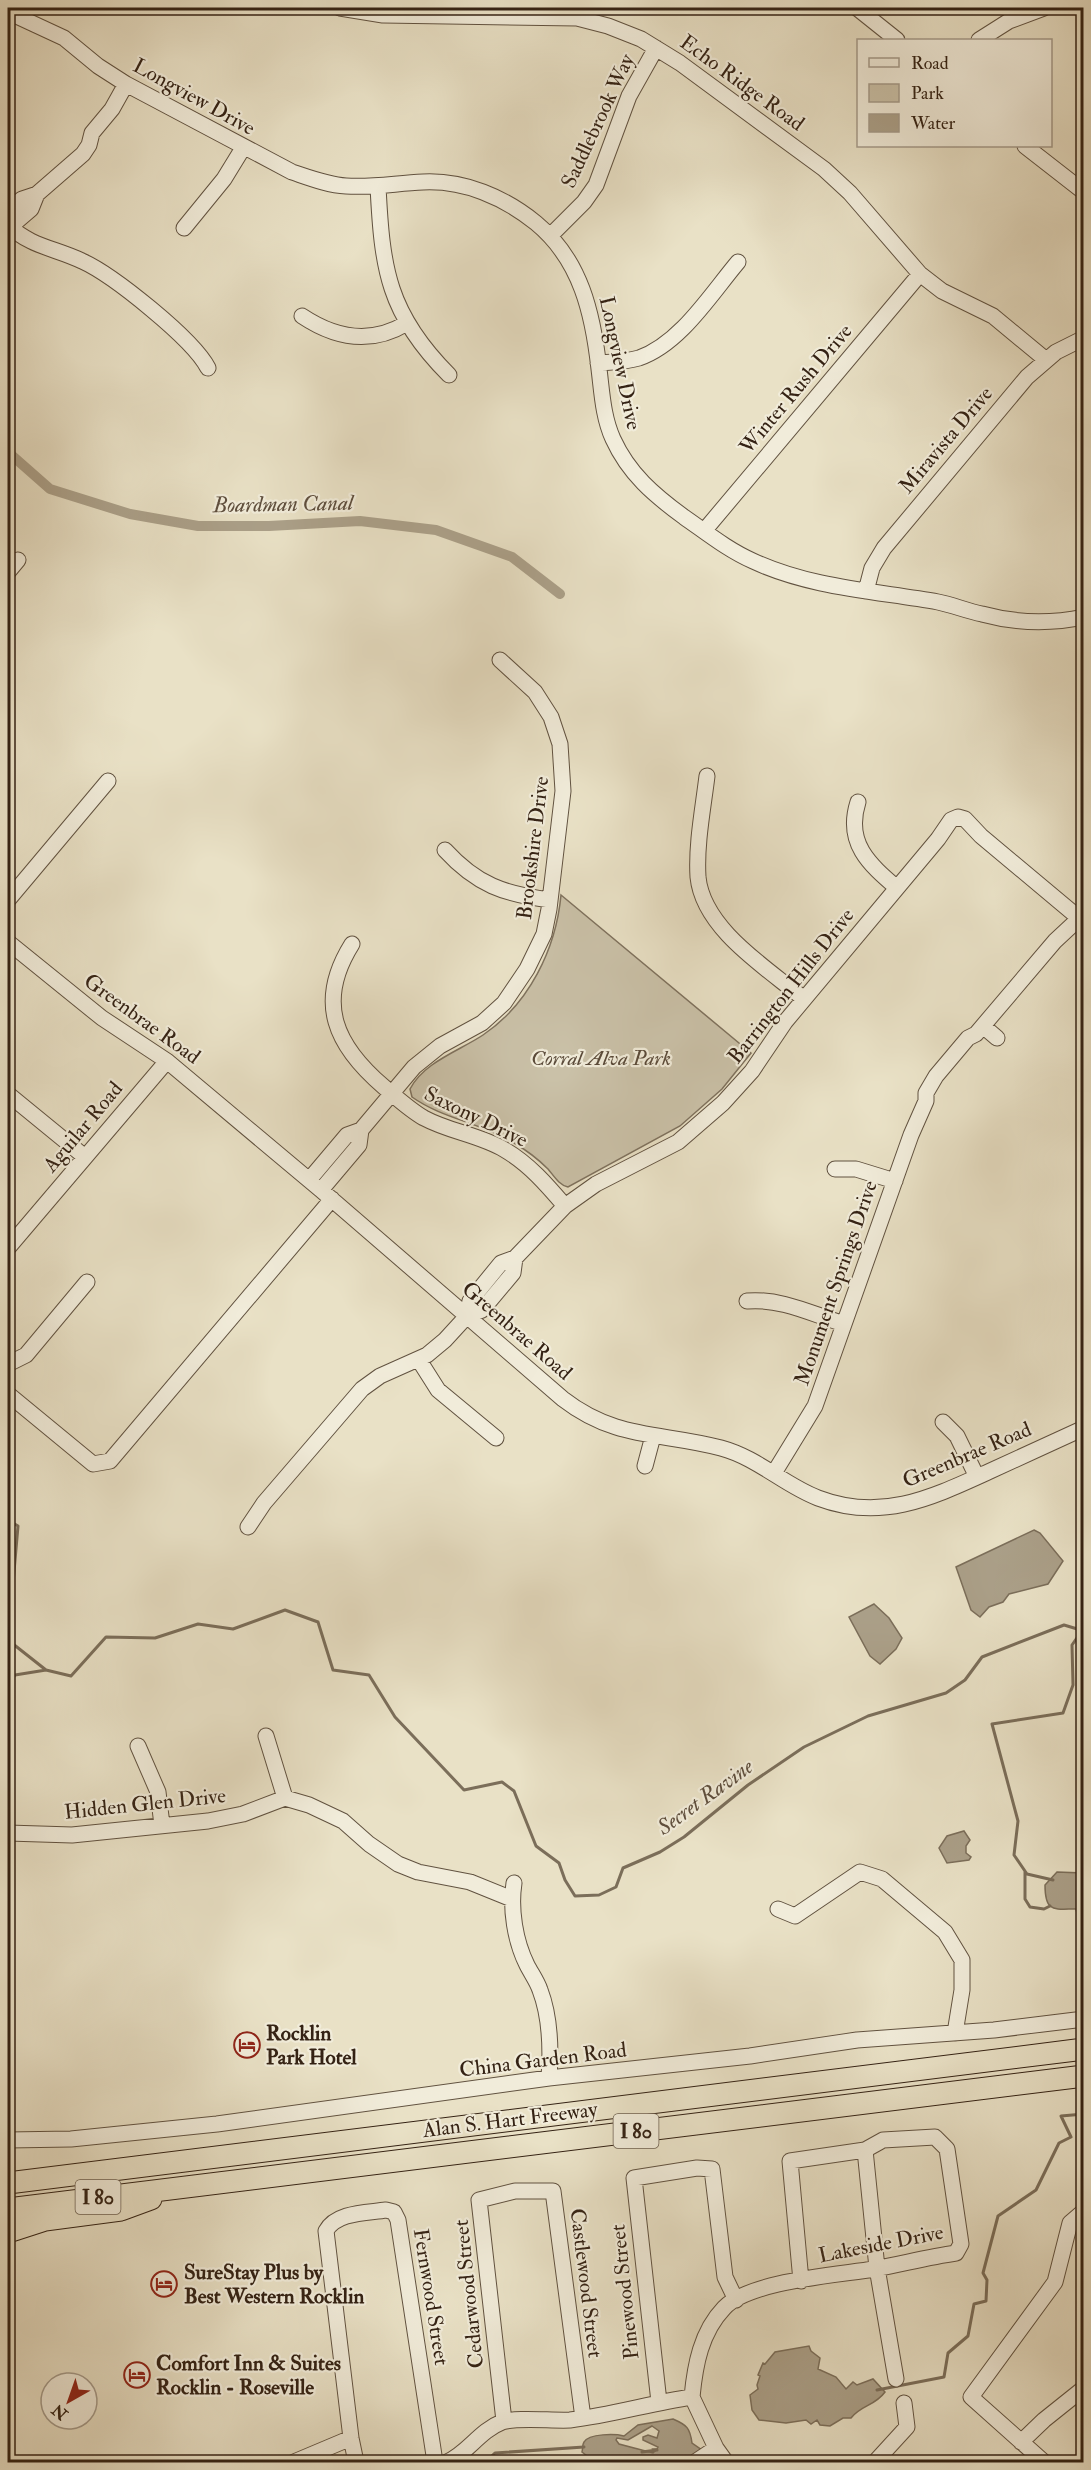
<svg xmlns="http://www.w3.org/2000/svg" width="1091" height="2470" viewBox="0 0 1091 2470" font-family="'IM FELL Double Pica',serif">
	<rect width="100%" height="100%" fill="#e9e1c6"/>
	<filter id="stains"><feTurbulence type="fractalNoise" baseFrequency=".00333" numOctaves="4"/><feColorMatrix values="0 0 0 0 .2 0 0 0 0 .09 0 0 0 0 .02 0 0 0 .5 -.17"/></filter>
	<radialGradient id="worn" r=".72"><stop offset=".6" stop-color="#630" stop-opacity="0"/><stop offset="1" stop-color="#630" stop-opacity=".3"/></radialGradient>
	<!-- green -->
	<path fill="#cac1a8" stroke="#7f725e" stroke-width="1.5" d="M561,895l190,158 -29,36 -42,37 -112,61c-9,-2 -14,-11 -20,-18 -10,-10 -22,-19 -34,-26 -32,-20 -71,-24 -102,-46l-2,-8c14,-27 49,-38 73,-54 46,-31 73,-86 78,-140z"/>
	<!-- water -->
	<path fill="#aba089" stroke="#7b6e5a" stroke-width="1.5" fill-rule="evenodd" d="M1034,1530l6,3 23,28 -15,23 -39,10 -6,8 -14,5 -9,10 -9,-7 -15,-43z
		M874,1604l15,14 13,20 -6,11 -16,15 -10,-8 -21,-39z
		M964,1831l6,9 -4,6v7l5,4 -2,3 -22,3 -8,-15 8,-12z
		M1057,1872l26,1v45l-5,-1 -2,-8c-22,0 -31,4 -31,-24z
		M809,2346l2,5 9,7 -2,11 18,8 10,12 7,-7 4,3 16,-6 12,13c-10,14 -24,13 -34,26h-8l-13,8 -10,-1 -3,-5 -6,4 -5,-4 -20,3 -27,-3 -7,-10 -2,-15 8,-6 -1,-4 3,-9 -2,-1 5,-12 2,1 10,-12z
		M673,2419c14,6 17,9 19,24l10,7 -18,12h-48l-11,-2 -25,2h-5l-13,-10c1,-3 0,-7 2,-10 5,-9 32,-8 40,-6l14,-11zM652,2426l7,5 -2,7 -9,-3 -5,2v3l15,7 -1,2h-4l2,2 -2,2 -34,-9 -3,-4 1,-2 11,2z"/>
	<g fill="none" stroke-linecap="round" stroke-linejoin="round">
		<!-- stream -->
		<path stroke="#7b6e5a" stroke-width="3" d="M8,1520l10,6 -10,114 38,30
			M8,1684l7,-9 31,-5 25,6 35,-39 49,1 43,-14 35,5 52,-19 33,12 15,48 36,5 26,42 69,73 38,-8 12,9 22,55 23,17 6,17 10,16 24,-1 17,-8 7,-19 37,-16 24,-15 64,-52 56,-38 64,-31 78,-23 19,-13 17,-23 82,-32 20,6
			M1025,1871v28l5,8 14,2 6,-3
			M1053,1880l-26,-6 -13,-19 4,-34 -26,-97 71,-11 10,-28 -1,-40 9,-13
			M877,2390l67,-13 4,-24 20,-17 6,-32 12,-3 1,-21 -4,-7 15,-57 38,-26 23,-47 12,-6 -10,-21 23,-2
			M642,2452l15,-2
			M485,2462l10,-9 89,-6"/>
		<!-- canal -->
		<path stroke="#aba089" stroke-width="10" d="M8,452l42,37 80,25 68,12h71l91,-5 76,9 76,27 48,37"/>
		<!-- minor casing -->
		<g stroke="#615240" stroke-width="17">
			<path id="minor" d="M340,8l43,7 194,3 31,8 33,13 39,24 144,106 26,24 70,81 22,17 51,25 52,43
				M857,8l40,32
				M8,12l56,26 34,28 28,18 166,88c18,6 36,13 54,14 26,2 51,-3 77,-4 41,-2 81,15 113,41 45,37 57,91 63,146 3,24 4,48 14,70 16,35 41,56 71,78 23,16 44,33 69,44 58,27 123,30 185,41 15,3 29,9 44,12 33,9 68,10 102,3
				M979,40l30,-19 35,-13
				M1025,146l59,46
				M378,186c4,83 10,128 71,189
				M8,211l14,-12 15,-5
				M8,225c23,22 47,23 74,36 31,14 111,78 126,107
				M10,227l21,-18 6,-15 46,-40 6,-9 3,-12 20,-24 14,-25
				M184,228l40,-49 19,-31
				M550,236l34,-34 12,-17 33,-89 27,-48
				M302,316c33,22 69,29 105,7
				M598,363c14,-1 28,-1 41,-5 41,-14 72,-64 99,-96
				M704,531l216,-257
				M8,572l10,-12
				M866,591l6,-23 12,-20 143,-171 29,-25 28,-14
				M707,776c-4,33 -11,68 -9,101 5,52 69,91 106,122
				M858,802c-13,41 11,62 39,86
				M445,850c32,35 59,44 105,50
				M8,900l100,-119
				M8,942l94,76 65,43 154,129 242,209c53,41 98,33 158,49 37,10 63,37 97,50 63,24 113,0 170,-26 32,-15 64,-29 96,-44
				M352,944c-37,59 -16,102 32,143 13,11 26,23 40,31 26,14 56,17 81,32 24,14 42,35 60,56
				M983,1026l14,12
				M8,1094l77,63
				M835,1169h21l39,12
				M309,1180l38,-45 14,-5
				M321,1190l38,-45 2,-15 53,-63 26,-21 42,-23 22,-20 23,-34 17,-35 5,-25 14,-118 -3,-47 -9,-27 -16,-25 -35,-32
				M8,1248l159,-187
				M747,1301c34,-3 65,13 97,23
				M467,1316l3,-15 31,-38 14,-5 50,-52 31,-22 82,-42 45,-39 29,-32 33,-49 153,-183 13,-19 7,-3 7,2 16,17 98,82
				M419,1360l19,30 58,48
				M8,1364l18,-9 61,-73
				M8,1394l85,70 17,-3 222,-262
				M943,1422l14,14 20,41
				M645,1466l8,-30
				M774,1473l41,-67 96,-271 15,-34v-8l10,-17 32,-38 8,-4 79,-93 29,-27
				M248,1527l16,-24 98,-114 18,-13 47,-21 18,-15 22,-24 15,-6 31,-37 2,-15
				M266,1736l19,62
				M138,1746l20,46 4,33
				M8,1833l64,2 136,-14 35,-7 42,-16 24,7 34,16 26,23 29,20 20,8 52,10 42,17
				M514,1883c-4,26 1,58 13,82 4,8 10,16 13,25 10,26 11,60 9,88
				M778,1909l17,7 65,-44 22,7 63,53 17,28v30l-7,43
				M8,2140l63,-1 146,-15 332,-46 201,-22 107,-16 137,-10 90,-11
				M865,2150l12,118 19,111
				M692,2397c3,-32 9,-65 32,-89 25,-27 113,-33 150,-39 28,-5 54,-12 82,-16l5,-9 -14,-95 -12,-12 -52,3 -18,10 -75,11 11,120
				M692,2397l24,51 10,14
				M659,2402l-25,-224 63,-10 15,1 13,108 11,23
				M504,2421l-25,-221 36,-9h38l30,227
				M1021,2442l23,-22 40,-32
				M294,2462l57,-24
				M356,2462l-5,-24 -25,-207c10,-19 41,-18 60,-21l8,2 4,8 37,242
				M447,2462c21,-9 32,-31 55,-40 14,-5 51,-1 68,-2 42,-5 81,-17 122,-23
				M695,2462l21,-14
				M875,2462l32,-35 -3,-24
				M1044,2462l-73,-65 84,-115 15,-59 14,-12"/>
		</g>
		<!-- highway casing -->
		<g stroke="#342214" stroke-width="23">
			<path id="highway" d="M8,2183l1076,-134
				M8,2209l1076,-133
				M8,2232l37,-12 76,-10 30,-11"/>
		</g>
		<!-- minor -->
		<use href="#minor" stroke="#f1ecda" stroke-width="15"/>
		<!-- highway -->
		<use href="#highway" stroke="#e9e1c6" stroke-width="21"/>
	</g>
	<!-- icons -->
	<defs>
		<g id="hotel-ring" transform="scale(1.35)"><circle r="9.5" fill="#f1ecda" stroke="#8f2418" stroke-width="1.5"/><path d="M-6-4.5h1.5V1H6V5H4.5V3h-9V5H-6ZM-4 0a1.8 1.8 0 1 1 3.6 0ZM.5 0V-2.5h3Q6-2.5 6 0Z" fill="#8f2418"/></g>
	</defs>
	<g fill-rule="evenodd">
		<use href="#hotel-ring" x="247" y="2045"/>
		<use href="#hotel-ring" x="164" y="2284"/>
		<use href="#hotel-ring" x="137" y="2375"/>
	</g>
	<g text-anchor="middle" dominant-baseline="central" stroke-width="4.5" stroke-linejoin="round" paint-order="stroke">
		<!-- shield labels -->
		<g fill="#f1ecda" stroke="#6d5f4f" stroke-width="1.5">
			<rect x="613.5" y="2114" width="45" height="34" rx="4.5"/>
			<rect x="75.5" y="2180" width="45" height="34" rx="4.5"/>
		</g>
		<g font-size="20" font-weight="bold" fill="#342214">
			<text x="636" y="2131">I 80</text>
			<text x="98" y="2197">I 80</text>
		</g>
		<!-- street labels -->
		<g font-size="21" fill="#342214" stroke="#f1ecda">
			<text transform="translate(742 83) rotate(36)">Echo Ridge Road</text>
			<text transform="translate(194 97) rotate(29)">Longview Drive</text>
			<text transform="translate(598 121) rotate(-65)">Saddlebrook Way</text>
			<text transform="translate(620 363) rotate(78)">Longview Drive</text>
			<text transform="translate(796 389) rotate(-50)">Winter Rush Drive</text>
			<text transform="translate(946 440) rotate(-50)">Miravista Drive</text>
			<text transform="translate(533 848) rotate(-83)">Brookshire Drive</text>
			<text transform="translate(791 986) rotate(-52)">Barrington Hills Drive</text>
			<text transform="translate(142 1019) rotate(36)">Greenbrae Road</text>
			<text transform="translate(476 1117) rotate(26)">Saxony Drive</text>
			<text transform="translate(83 1127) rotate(-50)">Aguilar Road</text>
			<text transform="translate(836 1283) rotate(-71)">Monument Springs Drive</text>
			<text transform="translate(517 1331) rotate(41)">Greenbrae Road</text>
			<text transform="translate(967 1455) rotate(-23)">Greenbrae Road</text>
			<text transform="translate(145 1804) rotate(-6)">Hidden Glen Drive</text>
			<text transform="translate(543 2060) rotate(-7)">China Garden Road</text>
			<text transform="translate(510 2120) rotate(-7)">Alan S. Hart Freeway</text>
			<text transform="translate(881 2244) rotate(-11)">Lakeside Drive</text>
			<text transform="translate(586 2283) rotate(83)">Castlewood Street</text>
			<text transform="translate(625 2292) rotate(-96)">Pinewood Street</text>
			<text transform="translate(469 2294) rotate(-96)">Cedarwood Street</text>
			<text transform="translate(431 2297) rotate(81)">Fernwood Street</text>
		</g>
		<!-- park labels -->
		<g font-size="21" font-style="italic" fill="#5a4a39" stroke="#f1ecda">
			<text x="601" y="1058">Corral Alva Park</text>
		</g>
		<!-- poi labels -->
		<g font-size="21" font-weight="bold" fill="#342214" stroke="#f1ecda" text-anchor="start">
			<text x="266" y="2033">Rocklin<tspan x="266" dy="24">Park Hotel</tspan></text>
			<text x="184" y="2272">SureStay Plus by<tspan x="184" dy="24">Best Western Rocklin</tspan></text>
			<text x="156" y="2363">Comfort Inn &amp; Suites<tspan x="156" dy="24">Rocklin - Roseville</tspan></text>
		</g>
		<!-- water labels -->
		<g font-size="22" font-style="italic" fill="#5e4e3d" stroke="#f1ecda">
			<text transform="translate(283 504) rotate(-1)">Boardman Canal</text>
			<text transform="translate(705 1797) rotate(-36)">Secret Ravine</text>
		</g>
	</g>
	<!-- margin -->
	<rect width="1091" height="2470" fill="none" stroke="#e9e1c6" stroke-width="30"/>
	<rect x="9" y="9" width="1073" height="2452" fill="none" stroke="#342214" stroke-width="3"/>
	<rect x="15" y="15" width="1061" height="2440" fill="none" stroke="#342214" stroke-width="1.5"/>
	<!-- legend -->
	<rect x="857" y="39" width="195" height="108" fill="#f1ecda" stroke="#a59b8b" stroke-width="1.5"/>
	<rect x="869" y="58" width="30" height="9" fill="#f1ecda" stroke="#a59b8b" stroke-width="1.5"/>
	<text x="911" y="69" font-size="18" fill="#342214">Road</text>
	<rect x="869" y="84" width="30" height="18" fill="#cac1a8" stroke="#a59b8b" stroke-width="1.5"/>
	<text x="911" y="99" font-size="18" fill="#342214">Park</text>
	<rect x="869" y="114" width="30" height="18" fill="#aba089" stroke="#a59b8b" stroke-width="1.5"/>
	<text x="911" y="129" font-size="18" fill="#342214">Water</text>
	<!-- north arrow -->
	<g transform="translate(69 2401) rotate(220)"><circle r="28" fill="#f1ecda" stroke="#a59b8b" stroke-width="1.5"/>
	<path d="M0-4.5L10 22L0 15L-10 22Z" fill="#8f2418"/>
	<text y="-9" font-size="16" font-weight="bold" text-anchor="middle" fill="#342214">N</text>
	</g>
	<rect width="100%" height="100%" filter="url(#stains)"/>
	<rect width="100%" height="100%" fill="url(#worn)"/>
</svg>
